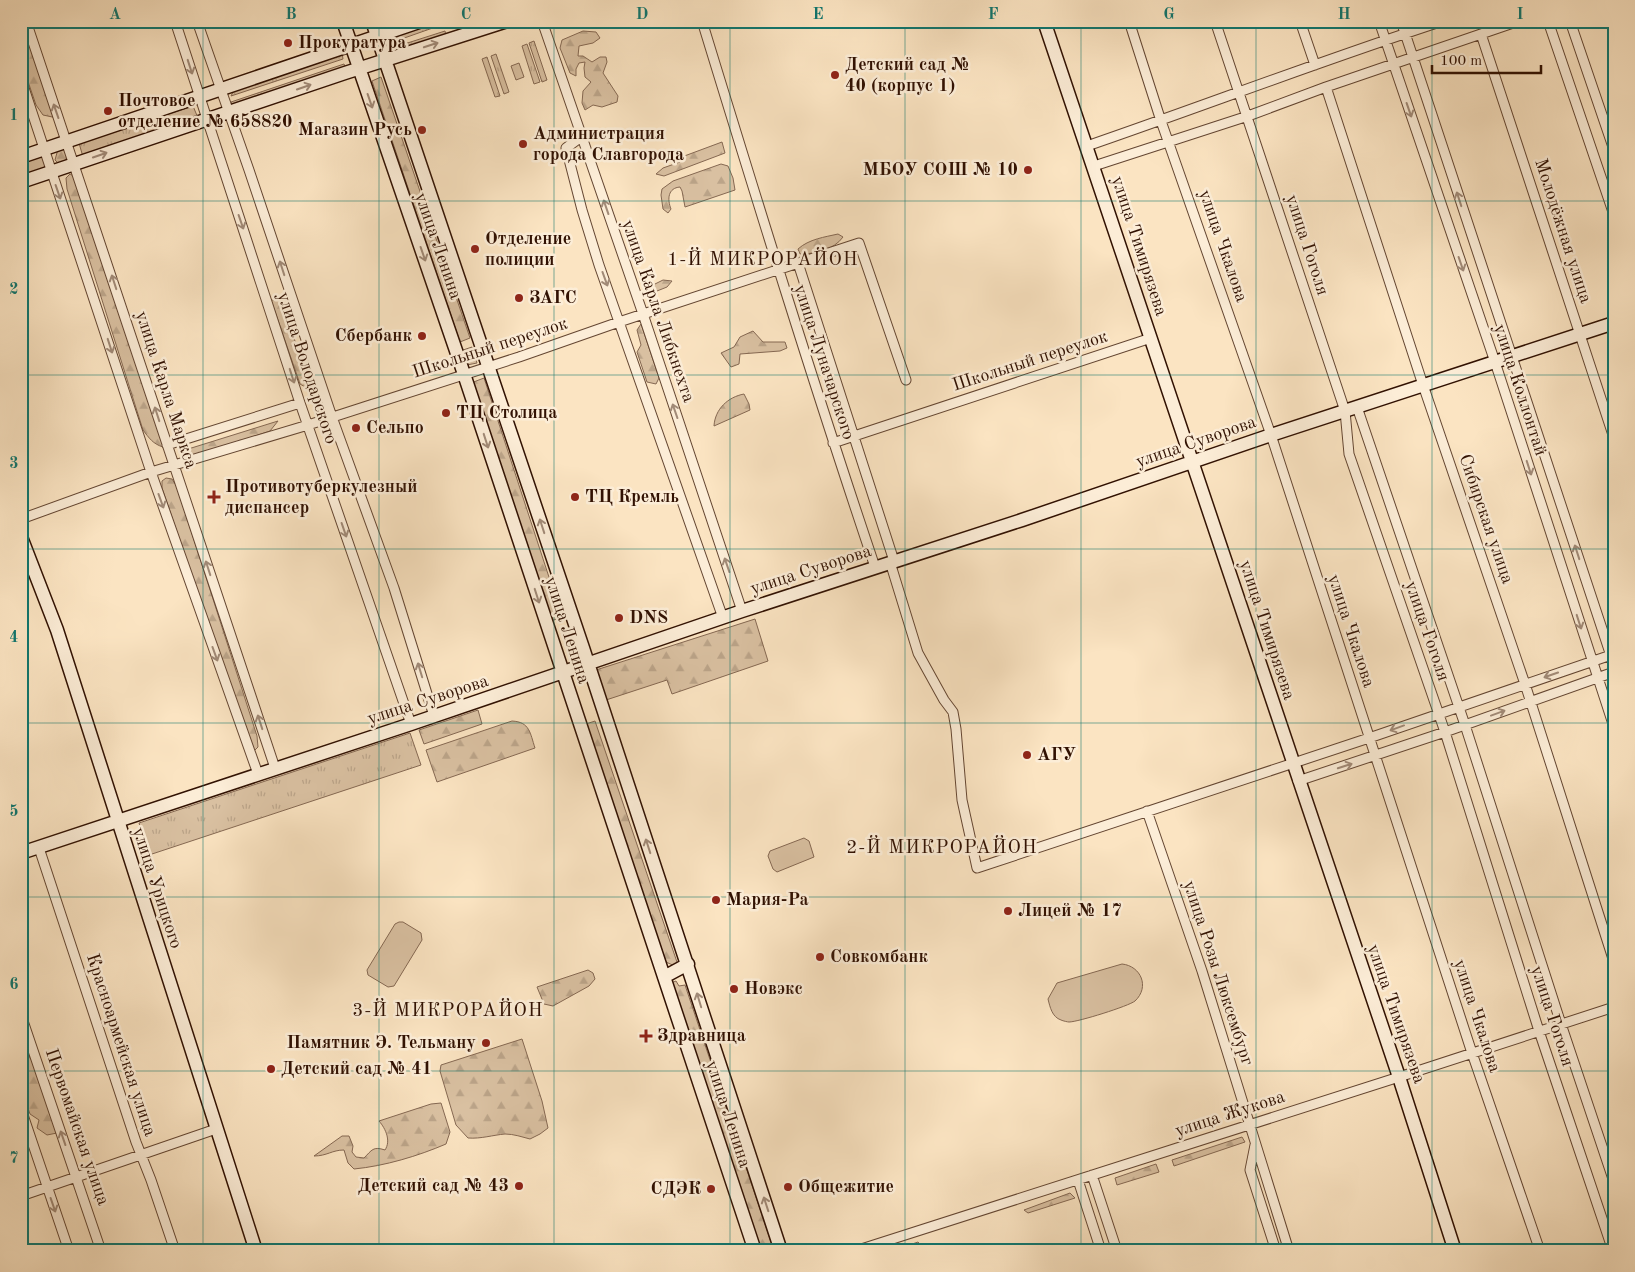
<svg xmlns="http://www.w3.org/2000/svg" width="1635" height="1272" viewBox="0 0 1635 1272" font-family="'Old Standard TT',serif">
	<defs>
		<pattern id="grass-tufts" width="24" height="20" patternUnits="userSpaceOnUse" patternTransform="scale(1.25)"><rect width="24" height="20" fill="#d9c0a1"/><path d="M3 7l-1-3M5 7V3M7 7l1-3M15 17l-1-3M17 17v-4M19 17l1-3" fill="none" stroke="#bba489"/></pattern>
		<pattern id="forest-firs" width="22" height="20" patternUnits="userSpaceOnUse" patternTransform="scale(1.25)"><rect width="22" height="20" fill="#d9c0a1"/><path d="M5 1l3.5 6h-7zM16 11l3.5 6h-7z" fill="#bba489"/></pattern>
	</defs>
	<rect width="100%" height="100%" fill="#fbe4c2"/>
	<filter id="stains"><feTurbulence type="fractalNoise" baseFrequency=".004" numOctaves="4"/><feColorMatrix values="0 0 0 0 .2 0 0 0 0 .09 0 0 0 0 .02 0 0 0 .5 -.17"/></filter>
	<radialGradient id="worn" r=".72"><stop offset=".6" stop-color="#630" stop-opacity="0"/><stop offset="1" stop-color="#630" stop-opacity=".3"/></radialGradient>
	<!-- grass -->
	<path fill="url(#grass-tufts)" stroke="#856852" d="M438,21h5l1,3 -51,18v-5z
		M445,31l1,5 -48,15 -3,-4z
		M534,41l13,39 -5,2 -13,-39z
		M527,44l13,38 -6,2 -12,-38z
		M342,53l1,6 -112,37 5,-10z
		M496,54l13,38 -5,2 -13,-38z
		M487,57l13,39 -5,1 -13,-38z
		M519,63l5,14 -8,3 -5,-14z
		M344,64l2,5 -112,37 -3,-4z
		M193,106l5,12 -115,39 -4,-14z
		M410,733l11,32 -272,90 -10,-32z"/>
	<!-- forest -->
	<path fill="url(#forest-firs)" stroke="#856852" d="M21,21h2l34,97 -14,-3 -7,-10 -15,-44z
		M583,31l13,1 4,6 -7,5 -14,3 -1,10h5l9,6 8,-5h6l1,5 -4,11 15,23 -1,6 -15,5 -9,-2 -8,5 -3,-7 1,-12 8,-9 -6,-5 -1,-9 1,-6 -6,1 -3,6v7l-6,-3 -10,-25 2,-8z
		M381,77l89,261 -10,4 -88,-261z
		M722,142l3,11 -61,23 -8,-2 7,-6 17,-6 -1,-4z
		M63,148c4,5 4,9 2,15l-6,1 -4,-4 3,-11z
		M42,154l5,15 -26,9v-17z
		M721,164l7,2 5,12 2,12 -50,17 -3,-16 -2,-4c-12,1 -13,12 -9,22l-3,4 -5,-4 -2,-14 1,-6 11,-8z
		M70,174l7,4 86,262v7c-10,-3 -14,-9 -20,-17l-76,-241 -1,-11z
		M838,234l5,3c-9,13 -29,17 -43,17l-2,-5c11,-10 27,-12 40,-15z
		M663,280l9,1 -5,6 -15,6 -5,-5z
		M271,300h10l31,91 -12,-7z
		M641,324l18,54 -3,6 -9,-2 -10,-30 4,-7 -4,-15z
		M753,331l10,11h22l2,6 -7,3 -40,3 -1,10 -8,3 -10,-14 13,-6 6,-10z
		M472,347l5,16 -10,2 -4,-15z
		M484,378l78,239 -11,4 -80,-238z
		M744,394l5,10 1,6 -36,16c1,-17 14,-29 30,-32z
		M278,421l-8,10 -67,22 -20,4 -1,-6 3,-1z
		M166,478l6,1 5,8 80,249 1,11 -3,3 -4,-1 -89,-261v-7z
		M755,619l13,42 -96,33 -5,-14 -61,20 -10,-30z
		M478,710l4,14 -58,20 -5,-14z
		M512,721c18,1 18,12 23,27l-98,34 -11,-32z
		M595,721l84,247 -13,-6 -83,-237z
		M588,970l5,3 2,6 -6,7 -36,20 -9,-2 -7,-17z
		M676,981l3,5 6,-1 89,266h-13l-90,-268z
		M21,1031l9,27 3,4 24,71 -10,2 -10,-7 2,-8 -9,-6 -9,-26z
		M522,1039l20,62 6,27 -8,6 -10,5c-8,-2 -16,-5 -25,-5 -12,1 -24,5 -37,4l-12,-13 -16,-54 1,-6z
		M441,1103l9,29 -4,12c-28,12 -61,22 -92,25l-6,-6 -4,-13c-12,0 -17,6 -30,6l28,-20h7l4,10 -1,6 4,5 8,1c8,-8 9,-12 21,-8 6,-9 1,-21 -6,-29l52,-17z
		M1242,1137l3,5 -71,24 -2,-6z
		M1156,1164l3,8 -42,13 -2,-7z
		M1070,1193l5,5 -47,15 -4,-3z
		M918,1242l6,6 -10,3h-22z"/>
	<!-- pitch -->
	<path fill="#d9c0a1" stroke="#856852" d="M804,838l5,3 5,16 -37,15 -4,-3 -5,-13 2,-5z
		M399,922h4l18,11 1,7 -28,46 -6,1 -20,-12 -1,-5 28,-46z
		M1122,964c19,2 28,23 13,37 -6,5 -57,21 -66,21 -1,0 -6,-1 -8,-2 -9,-3 -11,-13 -13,-21l9,-16z"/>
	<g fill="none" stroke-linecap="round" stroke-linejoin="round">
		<!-- street casing -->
		<g stroke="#644632" stroke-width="11">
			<path id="street" d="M26,21l249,747
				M175,21l125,382 111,321
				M197,21l52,149 83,247 62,171 40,128
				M542,21l101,293 99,297
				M702,21c56,183 112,365 173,546
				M1129,21l32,100 110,314 201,618 68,198
				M1215,21l130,390 4,43 96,278 94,299 74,220
				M1300,21l15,44
				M1379,21l116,341 119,365
				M1401,21l213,644
				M1548,21l66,194
				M1570,21l44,129
				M1481,34l133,404
				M21,79l130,393 107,302
				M1326,87l97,298 102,299 89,278
				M581,137l-15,11 16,62 17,55 124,353
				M1087,146c119,-41 236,-86 356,-125
				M1094,166l154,-50 78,-29 193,-66
				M798,263l96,298
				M1357,407l108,318 96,299 53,158
				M833,443l318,-105
				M167,445l133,-42
				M21,519l130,-47 157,-47 211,-68 100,-35 240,-79 47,137
				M890,562l28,91 26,47 9,12 3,17 6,71 15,68 392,-130 245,-84
				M1298,781l147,-49 169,-60
				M1147,811l55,160 87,280
				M39,848l97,294 15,38 24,71
				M21,1015l80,236
				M21,1109l48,142
				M1255,1145l-5,25 26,81
				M1092,1175l25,76
				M1078,1180l23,71
				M21,1196l195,-67
				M855,1251l544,-174 215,-70"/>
		</g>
		<!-- secondary casing -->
		<g stroke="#311102" stroke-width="15">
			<path id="secondary" d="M343,21l121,353 291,877
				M372,21l211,627 198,603
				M1044,21l355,1056 56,174
				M21,157l401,-136
				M21,182l324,-109 162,-52
				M21,537l36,93 199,621
				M21,853l390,-129 331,-113 280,-91 249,-85 343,-112
				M664,977l24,-13"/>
		</g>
		<!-- street -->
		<use href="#street" stroke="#fcedd7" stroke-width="9"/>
		<!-- secondary -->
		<use href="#secondary" stroke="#fcedd7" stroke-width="12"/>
	</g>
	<!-- one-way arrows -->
	<defs><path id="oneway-shaft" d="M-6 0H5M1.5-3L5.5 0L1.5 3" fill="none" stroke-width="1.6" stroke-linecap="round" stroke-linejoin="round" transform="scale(1.25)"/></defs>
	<g stroke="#a18a77">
		<use href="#oneway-shaft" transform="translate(431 45) rotate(-18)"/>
		<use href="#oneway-shaft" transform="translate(190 67) rotate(72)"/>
		<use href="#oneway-shaft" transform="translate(304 87) rotate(-19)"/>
		<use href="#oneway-shaft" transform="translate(370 101) rotate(71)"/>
		<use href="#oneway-shaft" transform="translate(1409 110) rotate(71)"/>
		<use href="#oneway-shaft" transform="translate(56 111) rotate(-109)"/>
		<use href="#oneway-shaft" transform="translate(100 155) rotate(-19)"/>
		<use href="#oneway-shaft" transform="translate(58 192) rotate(71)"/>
		<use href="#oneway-shaft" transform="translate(1459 199) rotate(-108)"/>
		<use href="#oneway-shaft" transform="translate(606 207) rotate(-109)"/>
		<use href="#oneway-shaft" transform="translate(241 222) rotate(71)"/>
		<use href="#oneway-shaft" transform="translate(423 254) rotate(71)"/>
		<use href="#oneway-shaft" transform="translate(1461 264) rotate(71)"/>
		<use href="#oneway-shaft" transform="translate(282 268) rotate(-108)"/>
		<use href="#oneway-shaft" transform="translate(605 279) rotate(70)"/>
		<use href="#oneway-shaft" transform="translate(114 282) rotate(-108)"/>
		<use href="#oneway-shaft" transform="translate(110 346) rotate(72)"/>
		<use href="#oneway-shaft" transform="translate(292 376) rotate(72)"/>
		<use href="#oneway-shaft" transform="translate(675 411) rotate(-109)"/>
		<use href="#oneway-shaft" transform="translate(157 414) rotate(-108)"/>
		<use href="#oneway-shaft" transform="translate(486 441) rotate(72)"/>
		<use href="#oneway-shaft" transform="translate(1529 468) rotate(72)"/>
		<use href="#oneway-shaft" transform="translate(161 501) rotate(70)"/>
		<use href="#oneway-shaft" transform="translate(542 526) rotate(-108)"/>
		<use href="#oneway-shaft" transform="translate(344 530) rotate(71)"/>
		<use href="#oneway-shaft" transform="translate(1577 552) rotate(-108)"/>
		<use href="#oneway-shaft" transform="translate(727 565) rotate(-109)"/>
		<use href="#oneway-shaft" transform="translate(208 568) rotate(-108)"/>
		<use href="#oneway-shaft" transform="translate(537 596) rotate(72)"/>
		<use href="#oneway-shaft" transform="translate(1579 622) rotate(72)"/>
		<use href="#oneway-shaft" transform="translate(215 654) rotate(70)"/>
		<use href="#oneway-shaft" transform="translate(420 670) rotate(-107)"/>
		<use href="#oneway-shaft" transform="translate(1551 675) rotate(161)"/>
		<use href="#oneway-shaft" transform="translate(1498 713) rotate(-20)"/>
		<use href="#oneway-shaft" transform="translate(260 722) rotate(-108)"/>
		<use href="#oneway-shaft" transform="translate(1397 728) rotate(160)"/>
		<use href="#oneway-shaft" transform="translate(1345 766) rotate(-18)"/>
		<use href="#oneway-shaft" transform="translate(648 846) rotate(-108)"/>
		<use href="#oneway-shaft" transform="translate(699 1000) rotate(-107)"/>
		<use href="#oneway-shaft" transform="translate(63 1138) rotate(-109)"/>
		<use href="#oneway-shaft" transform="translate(766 1204) rotate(-108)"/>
		<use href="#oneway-shaft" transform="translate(53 1205) rotate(71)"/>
	</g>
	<!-- grid -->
	<path fill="none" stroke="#0f766e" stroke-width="1" stroke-opacity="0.55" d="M203,21v1230M379,21v1230M554,21v1230M730,21v1230M905,21v1230M1081,21v1230M1256,21v1230M1432,21v1230M21,201h1593M21,375h1593M21,549h1593M21,723h1593M21,897h1593M21,1071h1593"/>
	<!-- markers -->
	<g fill="#8f2418" stroke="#fcedd7" stroke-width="2">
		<circle cx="288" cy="43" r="5"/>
		<circle cx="835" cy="75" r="5"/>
		<circle cx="108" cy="111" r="5"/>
		<circle cx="422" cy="130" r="5"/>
		<circle cx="523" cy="144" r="5"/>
		<circle cx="1028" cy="170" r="5"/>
		<circle cx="475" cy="249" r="5"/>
		<circle cx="519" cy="298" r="5"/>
		<circle cx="422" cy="336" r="5"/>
		<circle cx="446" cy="413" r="5"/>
		<circle cx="356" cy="428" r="5"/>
		<path d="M211.5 489.5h5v5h5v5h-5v5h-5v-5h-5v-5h5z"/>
		<circle cx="575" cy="497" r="5"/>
		<circle cx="619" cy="618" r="5"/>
		<circle cx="1027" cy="755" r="5"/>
		<circle cx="716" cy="900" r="5"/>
		<circle cx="1008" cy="911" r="5"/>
		<circle cx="820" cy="957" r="5"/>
		<circle cx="734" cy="989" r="5"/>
		<path d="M643.5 1028.5h5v5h5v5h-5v5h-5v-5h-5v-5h5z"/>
		<circle cx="486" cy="1043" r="5"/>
		<circle cx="271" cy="1069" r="5"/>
		<circle cx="519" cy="1186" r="5"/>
		<circle cx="788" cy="1187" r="5"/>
		<circle cx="711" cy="1189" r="5"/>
	</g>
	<g text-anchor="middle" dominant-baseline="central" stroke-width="5" stroke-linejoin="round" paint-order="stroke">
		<!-- poi labels -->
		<g font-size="18" font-weight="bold" fill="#311102" stroke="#fcedd7" text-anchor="start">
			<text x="298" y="43">Прокуратура</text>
			<text x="845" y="65">Детский сад №<tspan x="845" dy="21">40 (корпус 1)</tspan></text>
			<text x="118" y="101">Почтовое<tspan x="118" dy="21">отделение № 658820</tspan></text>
			<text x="412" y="130" text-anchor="end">Магазин Русь</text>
			<text x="533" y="134">Администрация<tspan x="533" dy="21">города Славгорода</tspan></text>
			<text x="1018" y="170" text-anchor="end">МБОУ СОШ № 10</text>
			<text x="485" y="239">Отделение<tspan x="485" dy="21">полиции</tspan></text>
			<text x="529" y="298">ЗАГС</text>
			<text x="412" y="336" text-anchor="end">Сбербанк</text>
			<text x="456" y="413">ТЦ Столица</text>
			<text x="366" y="428">Сельпо</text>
			<text x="225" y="487">Противотуберкулезный<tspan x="225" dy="21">диспансер</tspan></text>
			<text x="585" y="497">ТЦ Кремль</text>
			<text x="629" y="618">DNS</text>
			<text x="1037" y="755">АГУ</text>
			<text x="726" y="900">Мария-Ра</text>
			<text x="1018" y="911">Лицей № 17</text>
			<text x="830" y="957">Совкомбанк</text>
			<text x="744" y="989">Новэкс</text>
			<text x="657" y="1036">Здравница</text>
			<text x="476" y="1043" text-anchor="end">Памятник Э. Тельману</text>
			<text x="281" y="1069">Детский сад № 41</text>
			<text x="509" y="1186" text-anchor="end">Детский сад № 43</text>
			<text x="798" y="1187">Общежитие</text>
			<text x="701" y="1189" text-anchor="end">СДЭК</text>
		</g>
		<!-- street labels -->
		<g font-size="18" fill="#311102" stroke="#fcedd7">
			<text transform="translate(1563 231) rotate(72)">Молодёжная улица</text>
			<text transform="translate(1307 245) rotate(72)">улица Гоголя</text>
			<text transform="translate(438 246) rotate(71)">улица Ленина</text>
			<text transform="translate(1139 246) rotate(72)">улица Тимирязева</text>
			<text transform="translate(1223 246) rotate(71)">улица Чкалова</text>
			<text transform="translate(658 311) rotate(71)">улица Карла Либкнехта</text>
			<text transform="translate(490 348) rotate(-18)">Школьный переулок</text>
			<text transform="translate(1030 361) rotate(-18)">Школьный переулок</text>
			<text transform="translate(824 362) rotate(72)">улица Луначарского</text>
			<text transform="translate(307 368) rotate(72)">улица Володарского</text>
			<text transform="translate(166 390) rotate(72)">улица Карла Маркса</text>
			<text transform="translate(1520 390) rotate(72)">улица Коллонтай</text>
			<text transform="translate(1196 442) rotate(-19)">улица Суворова</text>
			<text transform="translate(1486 519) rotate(71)">Сибирская улица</text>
			<text transform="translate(811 570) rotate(-18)">улица Суворова</text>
			<text transform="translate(567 630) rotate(72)">улица Ленина</text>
			<text transform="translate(1267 630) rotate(72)">улица Тимирязева</text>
			<text transform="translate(1351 631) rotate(72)">улица Чкалова</text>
			<text transform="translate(1427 631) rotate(71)">улица Гоголя</text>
			<text transform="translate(428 700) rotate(-18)">улица Суворова</text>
			<text transform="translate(157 888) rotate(72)">улица Урицкого</text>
			<text transform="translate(1218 973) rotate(72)">улица Розы Люксембург</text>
			<text transform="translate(1396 1014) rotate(71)">улица Тимирязева</text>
			<text transform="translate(1477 1016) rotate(72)">улица Чкалова</text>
			<text transform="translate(1552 1016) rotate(72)">улица Гоголя</text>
			<text transform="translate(121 1045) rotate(72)">Красноармейская улица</text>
			<text transform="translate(728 1114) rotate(72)">улица Ленина</text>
			<text transform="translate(1230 1114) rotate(-18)">улица Жукова</text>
			<text transform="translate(77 1127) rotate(71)">Первомайская улица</text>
		</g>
		<!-- neighbourhood labels -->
		<g font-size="19" letter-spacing="1" fill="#311102" stroke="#fcedd7">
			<text x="763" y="260">1-Й МИКРОРАЙОН</text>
			<text x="942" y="848">2-Й МИКРОРАЙОН</text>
			<text x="448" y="1011">3-Й МИКРОРАЙОН</text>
		</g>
	</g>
	<!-- margin -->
	<rect width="1635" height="1272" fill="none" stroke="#fbe4c2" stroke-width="55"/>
	<!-- scale -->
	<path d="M1432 65v8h109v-8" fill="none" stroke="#311102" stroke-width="2.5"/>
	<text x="1440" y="65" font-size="15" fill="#311102" stroke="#fcedd7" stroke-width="4" paint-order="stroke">100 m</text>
	<rect x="28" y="28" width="1580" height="1216" fill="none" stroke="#0f766e" stroke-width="2"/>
	<g font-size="16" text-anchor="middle" font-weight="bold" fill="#0f766e">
		<text x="115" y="19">A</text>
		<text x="291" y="19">B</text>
		<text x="466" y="19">C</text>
		<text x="642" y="19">D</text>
		<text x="818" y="19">E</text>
		<text x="993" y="19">F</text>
		<text x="1169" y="19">G</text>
		<text x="1344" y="19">H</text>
		<text x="1520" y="19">I</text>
		<text x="14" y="120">1</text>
		<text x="14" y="294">2</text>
		<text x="14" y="468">3</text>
		<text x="14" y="642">4</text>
		<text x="14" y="816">5</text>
		<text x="14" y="989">6</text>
		<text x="14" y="1163">7</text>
	</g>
	<rect width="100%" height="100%" filter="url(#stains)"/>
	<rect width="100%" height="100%" fill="url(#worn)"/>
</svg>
